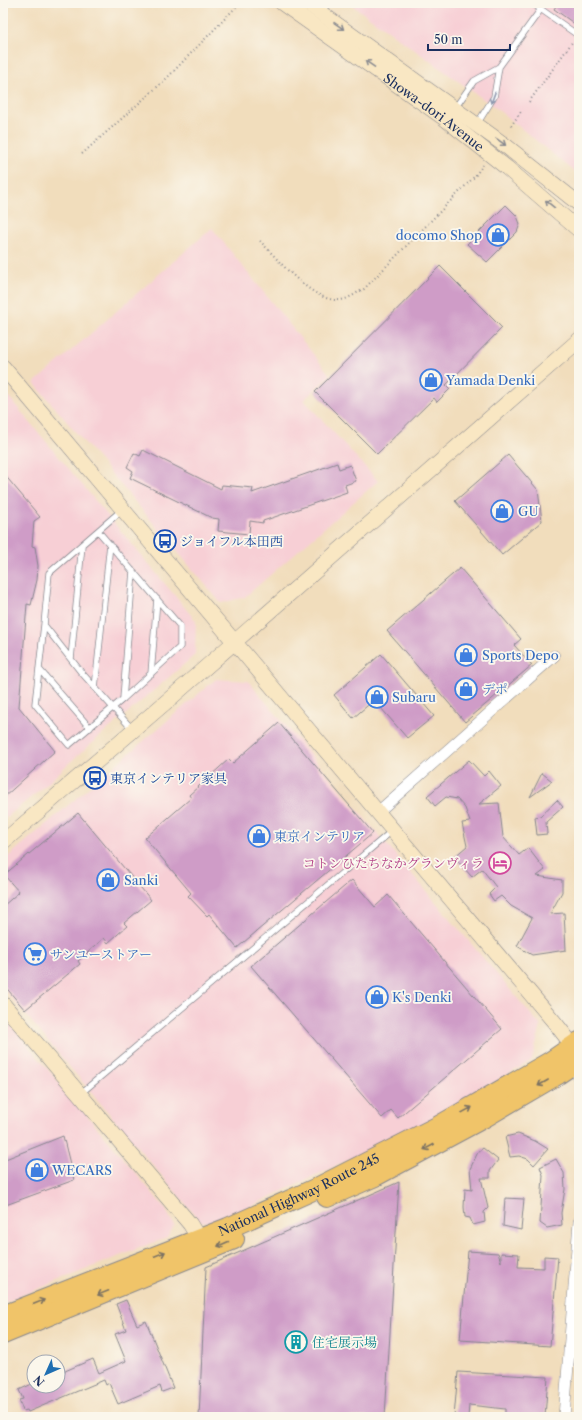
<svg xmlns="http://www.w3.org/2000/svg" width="582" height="1420" viewBox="0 0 582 1420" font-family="'Libre Caslon Text','Noto Serif JP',serif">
	<rect width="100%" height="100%" fill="#fbf7ec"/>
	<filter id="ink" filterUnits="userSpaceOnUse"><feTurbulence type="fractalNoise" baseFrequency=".025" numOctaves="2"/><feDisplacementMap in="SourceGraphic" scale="8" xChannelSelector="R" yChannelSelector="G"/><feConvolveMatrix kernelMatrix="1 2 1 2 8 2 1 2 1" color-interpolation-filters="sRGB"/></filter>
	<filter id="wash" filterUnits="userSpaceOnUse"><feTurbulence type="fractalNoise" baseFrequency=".012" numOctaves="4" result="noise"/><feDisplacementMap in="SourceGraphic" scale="16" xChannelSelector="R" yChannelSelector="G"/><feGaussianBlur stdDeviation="0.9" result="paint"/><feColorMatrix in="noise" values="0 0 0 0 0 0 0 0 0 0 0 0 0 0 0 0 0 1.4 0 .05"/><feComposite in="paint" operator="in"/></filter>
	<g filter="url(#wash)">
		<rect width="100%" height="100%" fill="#f1ddbc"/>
		<!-- built -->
		<path fill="#f7cfd5" d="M349,3h230v172l-82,-66z
			M212,228l118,147 -26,25 74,81 -133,116 -24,6 -187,-220z
			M3,390l193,231 -1,34 -126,108 -24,23 -42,34z
			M216,679l32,2 293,345 -9,34 -95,58 -222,105 -15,-2 -197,-233v-127z
			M3,1016l162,192 9,17 -7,12 -164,66z"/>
		<g id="blocks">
			<!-- building -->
			<path fill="#cf9cc7" d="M558,3h21v24l-25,-18z
				M506,205l11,11 3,8 -3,8 -30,30 -20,-18z
				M440,266l62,62 -56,57 4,4 -13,13 -3,-4 -57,56 -62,-62z
				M143,450l78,39 1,-4 31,3 -1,5 85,-30 2,6 11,-4 6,16 -11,4 2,7 -84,29v2l-13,-2 -1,13 -31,-3 1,-12 -7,-1 -82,-40 3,-7 -6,-4 7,-14 6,3z
				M508,455l30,35 4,31 -40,34 -47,-54z
				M3,473l37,44 -6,4 -2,25 3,1 3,19 -1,14 -6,25 -4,-1 -8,103 36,44 -52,47z
				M460,568l61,71 -7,6 18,20 -67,57 -78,-91z
				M381,654l53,62 -27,22 -33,-38 -21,18 -19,-23z
				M279,723l94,110 -136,115 -28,-34 -2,2 -19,-20 3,-3 -46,-55 46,-40 -2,-3 40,-36 4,4z
				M469,760l15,16 5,-5 12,15 -22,18 20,-1 4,34 16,18 9,-7 17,22 -8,6 25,4v12l-12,22 14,-1 2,37 -34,5 -15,-9 15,-28 -21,-12 -10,-10 -7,5 -5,-7 7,-7 -14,-18 -10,8 -18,-20 13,-11 -5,-23 8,-1 -5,-14 -8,-9 -11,-2 -11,9 -8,-10z
				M542,773l10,8 -22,16z
				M557,800l6,7 -17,15 1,12 -10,1 -2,-18 5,-1z
				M78,813l73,87 -27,23 3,3 -19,17 -4,-5 -26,23 2,3 -55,46 -22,-26v-78l16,-14 -15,-17z
				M352,880l23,27 13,-12 114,134 -104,89 -7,-8 -9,8 -131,-152z
				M518,1134l17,7 13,8 -14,16 -6,-6 -9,-3 -9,1 -5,-20z
				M63,1136l11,44 -71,26v-46z
				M483,1148l15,12 -8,11v7h-9l7,30 -4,4 1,10 -12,3 -3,-7 -5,-1 -1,-10 1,-18 7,1 -2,-21 8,-17z
				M556,1159l8,14 1,16 -4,24 1,12 -15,3 -7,-5 3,-48 -3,-8z
				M399,1182l-14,235h-186l7,-150z
				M505,1198l19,1 -3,31 -18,-4z
				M468,1251l30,2 3,9v-9l18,1 -1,13 26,1v-12l14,1 -8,89 -90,-6z
				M126,1300l11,25 9,-4 27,67 -11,4 -2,-6 -42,18 -9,-21 -3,2 -2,-5 -76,32 -1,-2 -4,1 -4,-11 4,-1 -4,-9 15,-7v3h24v-12l35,-15 6,14 27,-12 -11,-27 11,-4 -10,-26z
				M458,1372l90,5 -3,40h-40v-8l-36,-4 -1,12h-14z"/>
		</g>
	</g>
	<g filter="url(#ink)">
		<use href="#blocks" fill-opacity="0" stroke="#86868d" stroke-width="1"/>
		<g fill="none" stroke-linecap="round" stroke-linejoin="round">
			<!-- lane casing -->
			<g stroke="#86868d" stroke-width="7">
				<path id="lane" d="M532,3l47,33
					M321,12l7,-9
					M455,108l19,-27 25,-14
					M477,124l17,-27 5,-30 42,-58
					M123,509l-74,64 -5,52 37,47 52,58
					M44,625l-9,79 34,41 54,-46 57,-52v-21l-82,-95
					M71,659l11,-114
					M39,669l51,59
					M151,674l6,-75
					M95,688l15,-144
					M123,699l10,-128
					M80,1094l313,-264"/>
			</g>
			<!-- street casing -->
			<g stroke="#86868d" stroke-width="12">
				<path id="street" d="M378,812l176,-156
					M575,1062l4,17
					M564,1417l15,-195"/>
			</g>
			<!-- secondary casing -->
			<g stroke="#86868d" stroke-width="16">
				<g id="secondary">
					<path id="s1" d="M282,3l162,115 63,50 72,62"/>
					<path d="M307,3l199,143 73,58"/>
					<path d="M3,367l553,657 17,22 1,10"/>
					<path d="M3,842l170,-146 406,-356"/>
					<path d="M3,1004l187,220 9,15"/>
				</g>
			</g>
			<!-- highway casing -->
			<g stroke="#86868d" stroke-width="22">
				<g id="highway">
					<path d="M327,1197l48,-21 108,-58 75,-44 21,-14"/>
					<path id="s2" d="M3,1316l225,-88 87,-39 124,-63 111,-64 29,-20"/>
					<path d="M3,1334l231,-95"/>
				</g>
			</g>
			<!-- path -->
			<path stroke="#86868d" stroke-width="2" stroke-dasharray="1 3" stroke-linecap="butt" d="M529,102l44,-61
				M511,126l11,-16
				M82,154l83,-74 75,-77
				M260,241c18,18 56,67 85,58 6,-2 13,-7 19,-10l111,-113 8,-11"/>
			<!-- lane -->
			<use href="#lane" stroke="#fff" stroke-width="5.5"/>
			<!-- street -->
			<use href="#street" stroke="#fff" stroke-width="11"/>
			<!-- secondary -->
			<use href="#secondary" stroke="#f9e7c3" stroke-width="15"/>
			<!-- highway -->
			<use href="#highway" stroke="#f0c469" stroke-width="20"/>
		</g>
		<!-- one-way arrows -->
		<defs><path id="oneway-shaft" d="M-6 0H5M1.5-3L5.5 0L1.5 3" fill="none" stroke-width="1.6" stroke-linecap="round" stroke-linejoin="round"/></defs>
		<g stroke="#8a8b90">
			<use href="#oneway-shaft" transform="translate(339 26) rotate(35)"/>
			<use href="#oneway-shaft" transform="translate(370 64) rotate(-145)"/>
			<use href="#oneway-shaft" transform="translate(501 142) rotate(36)"/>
			<use href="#oneway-shaft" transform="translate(550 204) rotate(-140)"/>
		</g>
		<use stroke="#8d97ae" href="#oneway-shaft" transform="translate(493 98) rotate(110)"/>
		<g stroke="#7b7263">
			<use href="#oneway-shaft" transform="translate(543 1083) rotate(150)"/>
			<use href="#oneway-shaft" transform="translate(467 1110) rotate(-29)"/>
			<use href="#oneway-shaft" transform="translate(429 1147) rotate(152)"/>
			<use href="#oneway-shaft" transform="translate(223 1244) rotate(156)"/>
			<use href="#oneway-shaft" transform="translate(160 1254) rotate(-22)"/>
			<use href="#oneway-shaft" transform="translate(103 1293) rotate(158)"/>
			<use href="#oneway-shaft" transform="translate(39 1302) rotate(-22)"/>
		</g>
	</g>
	<!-- icons -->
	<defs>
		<g id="shop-ring" transform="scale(1.15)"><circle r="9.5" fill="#fbf7ec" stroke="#3f7fe0" stroke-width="1.5"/><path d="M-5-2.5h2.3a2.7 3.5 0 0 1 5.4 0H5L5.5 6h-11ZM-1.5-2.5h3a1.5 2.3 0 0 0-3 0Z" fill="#3f7fe0"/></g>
		<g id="bus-ring" transform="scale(1.15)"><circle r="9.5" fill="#fbf7ec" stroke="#1a4fb4" stroke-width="1.5"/><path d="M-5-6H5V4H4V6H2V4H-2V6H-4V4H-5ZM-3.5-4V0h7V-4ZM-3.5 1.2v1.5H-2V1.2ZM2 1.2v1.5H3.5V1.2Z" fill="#1a4fb4"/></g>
		<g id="hotel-ring" transform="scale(1.15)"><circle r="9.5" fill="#fbf7ec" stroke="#d1479c" stroke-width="1.5"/><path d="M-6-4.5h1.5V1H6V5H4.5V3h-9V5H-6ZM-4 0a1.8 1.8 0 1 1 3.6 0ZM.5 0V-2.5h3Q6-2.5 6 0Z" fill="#d1479c"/></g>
		<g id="supermarket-ring" transform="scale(1.15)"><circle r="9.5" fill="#fbf7ec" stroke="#3f7fe0" stroke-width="1.5"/><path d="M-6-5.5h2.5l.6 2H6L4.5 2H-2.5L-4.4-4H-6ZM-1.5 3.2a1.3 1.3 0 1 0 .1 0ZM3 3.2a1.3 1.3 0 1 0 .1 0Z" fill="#3f7fe0"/></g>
		<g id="building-ring" transform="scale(1.15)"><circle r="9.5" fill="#fbf7ec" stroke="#0f9aa8" stroke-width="1.5"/><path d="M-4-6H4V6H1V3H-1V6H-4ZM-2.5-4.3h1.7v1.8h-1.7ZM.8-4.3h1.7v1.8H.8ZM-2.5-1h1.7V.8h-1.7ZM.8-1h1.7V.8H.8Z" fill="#0f9aa8"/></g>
	</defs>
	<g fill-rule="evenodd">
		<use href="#shop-ring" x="498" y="235"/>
		<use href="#shop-ring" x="431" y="380"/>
		<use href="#shop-ring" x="502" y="511"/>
		<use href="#bus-ring" x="165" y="541"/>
		<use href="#shop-ring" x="466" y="655"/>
		<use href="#shop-ring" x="466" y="689"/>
		<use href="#shop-ring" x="377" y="697"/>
		<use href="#bus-ring" x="95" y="778"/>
		<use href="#shop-ring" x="259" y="836"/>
		<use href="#hotel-ring" x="500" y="863"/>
		<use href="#shop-ring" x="108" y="880"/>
		<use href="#supermarket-ring" x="35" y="954"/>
		<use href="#shop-ring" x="377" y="997"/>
		<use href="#shop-ring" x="37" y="1170"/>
		<use href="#building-ring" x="296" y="1342"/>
	</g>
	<g text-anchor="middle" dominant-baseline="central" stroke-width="3.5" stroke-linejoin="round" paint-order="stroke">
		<!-- street labels -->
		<g font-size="13" fill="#1b2f5e" stroke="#fbf7ec">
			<text stroke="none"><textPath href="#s1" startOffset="187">Showa-dori Avenue</textPath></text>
			<text stroke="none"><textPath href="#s2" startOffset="320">National Highway Route 245</textPath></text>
		</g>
		<!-- shop labels -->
		<g font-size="13" fill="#366cbe" stroke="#fbf7ec" text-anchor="start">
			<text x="482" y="235" text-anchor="end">docomo Shop</text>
			<text x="446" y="380">Yamada Denki</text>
			<text x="518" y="511">GU</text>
			<text x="482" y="655">Sports Depo</text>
			<text x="482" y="689">デポ</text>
			<text x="392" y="697">Subaru</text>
			<text x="274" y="836">東京インテリア</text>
			<text x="124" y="880">Sanki</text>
			<text x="50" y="954">サンユーストアー</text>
			<text x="392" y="997">K's Denki</text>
			<text x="52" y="1170">WECARS</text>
		</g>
		<!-- transit labels -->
		<g font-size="13" fill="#164399" stroke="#fbf7ec" text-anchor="start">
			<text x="180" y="541">ジョイフル本田西</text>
			<text x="110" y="778">東京インテリア家具</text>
		</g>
		<!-- hotel labels -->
		<g font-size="13" fill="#b23c85" stroke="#fbf7ec" text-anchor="end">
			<text x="484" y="863">コトンひたちなかグランヴィラ</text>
		</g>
		<!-- culture labels -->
		<g font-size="13" fill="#0d838f" stroke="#fbf7ec" text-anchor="start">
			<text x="312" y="1342">住宅展示場</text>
		</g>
	</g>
	<!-- margin -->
	<rect width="582" height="1420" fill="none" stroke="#fbf7ec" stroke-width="16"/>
	<!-- north arrow -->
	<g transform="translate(46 1374) rotate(225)"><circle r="19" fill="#fbf7ec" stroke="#a1a7b3"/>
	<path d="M0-3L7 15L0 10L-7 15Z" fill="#1f6fb2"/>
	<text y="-6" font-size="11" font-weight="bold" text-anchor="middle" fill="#1b2f5e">N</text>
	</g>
	<!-- scale -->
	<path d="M428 44v6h82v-6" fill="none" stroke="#1b2f5e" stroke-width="2"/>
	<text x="434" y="44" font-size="12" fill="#1b2f5e" stroke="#fbf7ec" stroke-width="3" paint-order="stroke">50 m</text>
</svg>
